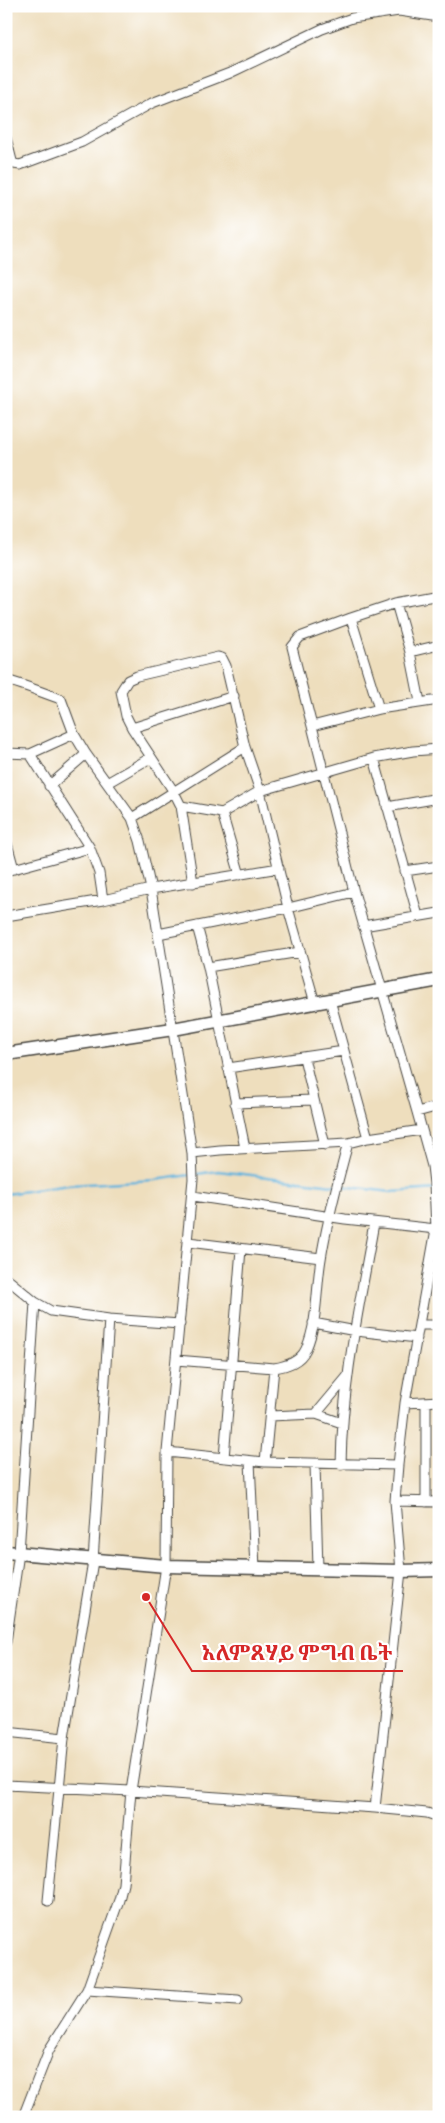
<svg xmlns="http://www.w3.org/2000/svg" width="445" height="2123" viewBox="0 0 445 2123" font-family="'IM FELL Great Primer','Noto Serif Ethiopic',serif">
	<rect width="100%" height="100%" fill="#fff"/>
	<filter id="ink" filterUnits="userSpaceOnUse"><feTurbulence type="fractalNoise" baseFrequency=".02" numOctaves="2"/><feDisplacementMap in="SourceGraphic" scale="10" xChannelSelector="R" yChannelSelector="G"/><feConvolveMatrix kernelMatrix="1 2 1 2 8 2 1 2 1" color-interpolation-filters="sRGB"/></filter>
	<filter id="wash" filterUnits="userSpaceOnUse"><feTurbulence type="fractalNoise" baseFrequency=".0096" numOctaves="4" result="noise"/><feDisplacementMap in="SourceGraphic" scale="20" xChannelSelector="R" yChannelSelector="G"/><feGaussianBlur stdDeviation="1.12" result="paint"/><feColorMatrix in="noise" values="0 0 0 0 0 0 0 0 0 0 0 0 0 0 0 0 0 1.4 0 .05"/><feComposite in="paint" operator="in"/></filter>
	<g filter="url(#wash)">
		<rect width="100%" height="100%" fill="#eedebd"/>
		<g fill="none" stroke-linecap="round" stroke-linejoin="round">
			<!-- stream -->
			<path stroke="#61b4dd" stroke-width="2.5" d="M6,1194l63,-9 86,-5 63,-9 173,21 48,-3"/>
		</g>
	</g>
	<g filter="url(#ink)">
		<g fill="none" stroke-linecap="round" stroke-linejoin="round">
			<!-- street casing -->
			<g stroke="#484641" stroke-width="11">
				<path id="street" d="M6,138l6,23 2,3 6,1 62,-23 70,-39 78,-30 92,-44 30,-11 47,-7 40,6
					M396,603l14,49
					M351,618l28,91
					M6,680c19,5 37,13 55,19l13,35 12,20 46,64 8,23 11,48 41,264 1,26 -26,273 -1,114 -35,225 -8,93 -4,16 -32,90 -38,60 -26,67
					M420,702l-10,-50 29,-7
					M312,726l67,-17 60,-9
					M132,728l102,-32
					M6,753l24,1 44,-20
					M30,754l60,94 9,25 4,27
					M374,758l44,158
					M107,783l43,-25
					M49,786l37,-32
					M181,806l41,7 38,-22 114,-33 39,-7 26,-2
					M387,807l52,-9
					M222,813l18,62
					M132,818l113,-71
					M6,840l8,29
					M6,871l84,-23
					M405,871l34,-5
					M193,883l-12,-77 -7,-14 -42,-64 -6,-12 -5,-25 7,-11 9,-4 81,-19 4,1 4,8 19,81 15,44 28,117 27,95
					M6,916l97,-16 48,-11 128,-21
					M197,926l11,41 37,181
					M363,926l76,-13
					M158,934l130,-26 66,-16
					M208,967l92,-15
					M330,1000l38,138
					M304,1058l21,87
					M228,1068l116,-17
					M235,1103l77,-3
					M417,1112l22,-6
					M192,1153l28,-3 128,-7 20,-5 54,-8
					M193,1196l152,23 91,10
					M188,1242l133,16
					M430,1263l9,10
					M6,1278l29,24 16,9 58,8 71,5
					M313,1323l43,8 61,7
					M420,1325h19
					M176,1360l98,8c13,-2 26,-6 32,-19 12,-27 10,-61 15,-90 6,-39 17,-78 27,-116
					M426,1402v100
					M405,1403l34,-2
					M316,1414l26,9
					M270,1416l46,-2 31,-37
					M167,1452l98,10 133,3
					M224,1458l17,-209
					M250,1461l5,107
					M265,1462l9,-94
					M315,1464l3,105
					M341,1465c1,-82 19,-162 33,-242
					M395,1501l44,1
					M6,1642l13,-89 16,-251
					M6,1732l58,6
					M6,1785l125,6 244,17 52,5 12,4
					M375,1808l26,-237 -6,-70 3,-36 7,-62 31,-174 -2,-46 -2,-17 -15,-54 -63,-220 -62,-245 8,-10 51,-19 45,-15 43,-8
					M48,1901l16,-163 29,-177 16,-242
					M87,1990l151,10"/>
			</g>
			<!-- secondary casing -->
			<g stroke="#484641" stroke-width="15">
				<path id="secondary" d="M6,1054l167,-25 266,-49
					M6,1552l160,14 235,5 38,-1"/>
			</g>
			<!-- street -->
			<use href="#street" stroke="#fff" stroke-width="9"/>
			<!-- secondary -->
			<use href="#secondary" stroke="#fff" stroke-width="12"/>
		</g>
	</g>
	<!-- callouts -->
	<path fill="none" stroke="#d62828" stroke-width="2" d="M146 1597L192 1671H403"/>
	<circle fill="#d62828" stroke="#fff" stroke-width="2" cx="146" cy="1597" r="5"/>
	<g font-size="21" text-anchor="middle" font-weight="bold" fill="#d62828" stroke="#fff" stroke-width="4.5" stroke-linejoin="round" paint-order="stroke">
		<text x="297" y="1660">አለምጸሃይ ምግብ ቤት</text>
	</g>
	<!-- margin -->
	<rect width="445" height="2123" fill="none" stroke="#fff" stroke-width="25"/>
</svg>
